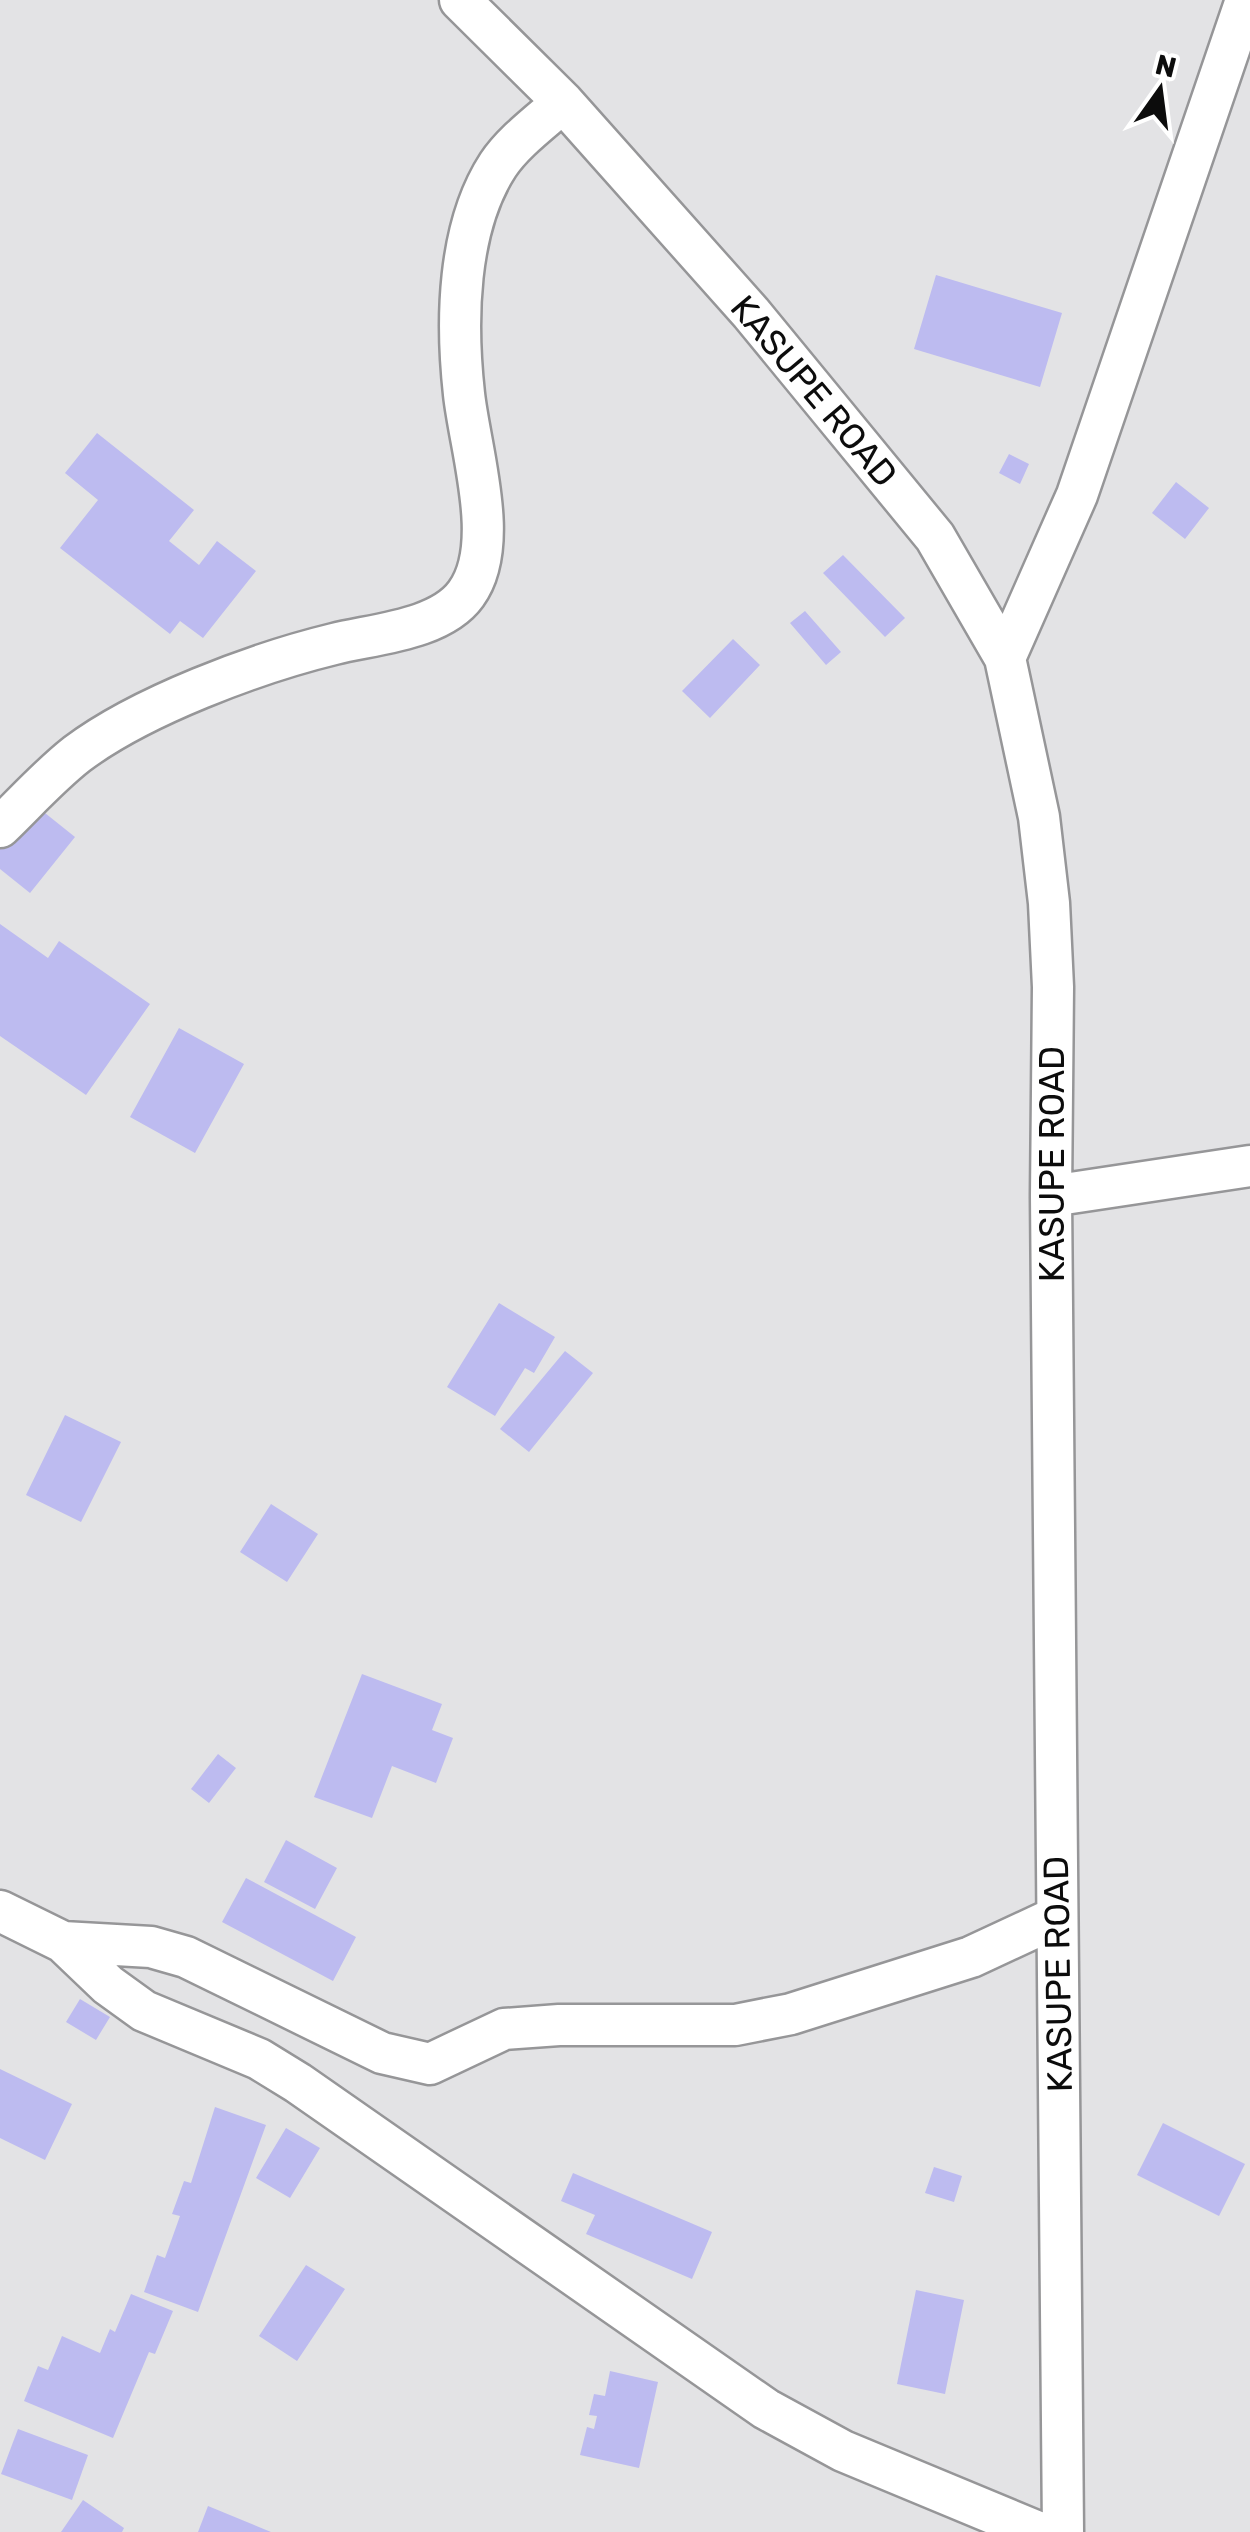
<svg xmlns="http://www.w3.org/2000/svg" width="1250" height="2532" viewBox="0 0 1250 2532" font-family="Rubik,sans-serif">
	<rect width="100%" height="100%" fill="#e3e3e5"/>
	<!-- building -->
	<path fill="#bdbbf0" d="M936,275l126,38 -22,74 -126,-38z
		M97,433l97,77 -25,31 30,24 18,-24 39,30 -53,67 -23,-17 -10,13 -110,-86 38,-48 -33,-27z
		M1009,454l20,10 -9,20 -21,-11z
		M1176,482l33,26 -24,31 -33,-26z
		M843,555l62,63 -20,19 -62,-64z
		M805,611l36,41 -15,13 -36,-42z
		M733,639l27,26 -50,53 -28,-27z
		M30,801l45,36 -45,56 -30,-24v-32z
		M0,924l48,34 11,-17 91,63 -64,91 -86,-59z
		M179,1028l65,36 -49,89 -65,-36z
		M499,1303l56,34 -21,36 -9,-5 -30,48 -48,-29z
		M565,1351l28,22 -64,79 -29,-23z
		M65,1415l56,27 -40,80 -55,-27z
		M271,1504l47,30 -31,48 -47,-30z
		M362,1674l80,30 -10,26 21,8 -17,45 -44,-17 -20,52 -58,-21z
		M218,1754l18,14 -27,35 -18,-14z
		M286,1840l51,28 -22,41 -51,-27z
		M246,1878l110,59 -23,44 -111,-59z
		M80,1999l30,18 -14,23 -30,-18z
		M0,2069l72,35 -27,56 -45,-22z
		M215,2107l51,18 -68,187 -54,-20 13,-37 8,3 15,-42 -8,-2 12,-33 7,2z
		M1163,2123l82,41 -26,52 -82,-41z
		M286,2128l34,20 -30,50 -34,-20z
		M934,2167l28,9 -8,26 -29,-9z
		M573,2173l139,59 -20,47 -106,-45 9,-19 -34,-14z
		M306,2265l39,24 -48,72 -38,-25z
		M916,2290l48,10 -19,94 -48,-10z
		M131,2294l42,17 -18,43 -6,-2 -36,86 -89,-37 14,-35 10,4 14,-34 38,17 10,-24 5,3z
		M610,2371l48,11 -19,86 -59,-13 7,-28 7,2 3,-13 -8,-1 5,-21 11,2z
		M18,2429l70,26 -16,45 -71,-26z
		M83,2500l41,28 -2,4h-61z
		M208,2506l63,26h-73z"/>
	<g fill="none" stroke-linecap="round" stroke-linejoin="round">
		<!-- minor casing -->
		<g stroke="#969698" stroke-width="45">
			<path id="minor" d="M460,0l103,102 188,211 184,224 70,121 34,159 10,86 4,84 -2,209 12,1336
				M1005,658l72,-163 169,-495
				M0,827c25,-24 50,-52 77,-73 64,-48 179,-91 257,-110 40,-10 106,-14 132,-50 36,-49 4,-144 -2,-200 -8,-72 -7,-166 34,-229 16,-24 44,-44 65,-63
				M1051,1196l199,-30
				M0,1911l63,31 45,43 36,26 115,48 39,24 468,326 77,42 195,81
				M63,1942l88,5 35,10 196,96 48,11 74,-35 55,-4h176l56,-11 180,-57 86,-40"/>
		</g>
		<!-- minor -->
		<use href="#minor" stroke="#fff" stroke-width="40"/>
	</g>
	<g text-anchor="middle" dominant-baseline="central" stroke-width="8" stroke-linejoin="round" paint-order="stroke">
		<!-- street labels -->
		<g font-size="35" fill="#0c0c0c" stroke="#fff">
			<text transform="translate(814 391) rotate(50)">KASUPE ROAD</text>
			<text transform="translate(1052 1164) rotate(-90)">KASUPE ROAD</text>
			<text transform="translate(1058 1974) rotate(-91)">KASUPE ROAD</text>
		</g>
	</g>
	<!-- north arrow -->
	<g transform="translate(1160 90) rotate(14)" stroke="#ffffff" stroke-width="8" paint-order="stroke">
	<path d="M0-8L18 38L0 25L-18 38Z" fill="#0c0c0c"/>
	<text y="-15" font-size="28" font-weight="bold" text-anchor="middle" fill="#0c0c0c">N</text>
	</g>
</svg>
